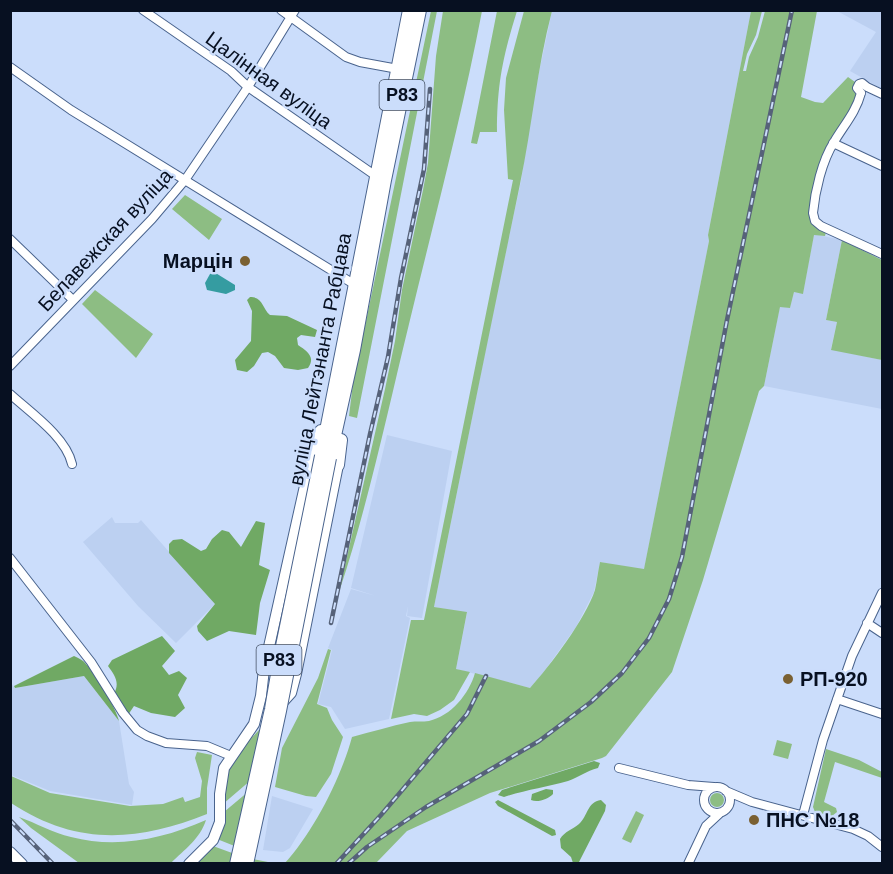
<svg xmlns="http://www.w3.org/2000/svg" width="893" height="874" viewBox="0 0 893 874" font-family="Arial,sans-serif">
	<rect width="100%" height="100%" fill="#cbddfb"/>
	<!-- built -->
	<path fill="#bcd0f1" d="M552,11h199l-43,224 1,6 -65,329 -44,-8 -6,30 -18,35 -33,46 -13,15 -74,-19 11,-56 -33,-6 64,-319 23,-107 13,-85z
		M837,11h45v78l-32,-18 26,-39z
		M814,234l28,6 -16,80 11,2 -6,27 51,11v49l-118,-23 16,-80 10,2 4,-16 9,1z
		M387,435l65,16 -30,167 -15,-2 1,-10 -2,10 4,2 -21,101 -44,10 -14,-22 -13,-3 14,-54 -4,-2 23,-59 25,7 -25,-8z
		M112,517l3,6h23l3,-3 74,84 -39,39 -38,-37 -55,-64z
		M84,676l35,45 10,63 5,8 -2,13 -82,-14 -39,-16 -1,-93 5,6z
		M272,796l41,13 -23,39 -7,4 -20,-2z"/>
	<!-- green -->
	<path fill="#8dbd83" d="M431,11h6l-80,407 -8,-2 4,-33z
		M443,11h39c-20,105 -48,209 -73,313 -22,90 -41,181 -70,268l46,-203 10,-48 7,-51 21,-100 5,-27 8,-107z
		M497,11h20c-14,45 -20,73 -20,121h-17l-3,12 -6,-1z
		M524,11h28c-15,57 -20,116 -32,173 -29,141 -58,282 -86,423l33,5 -11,57 14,3 -16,28 -14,10 -13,6 -13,-2 -23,5 20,-99h13l89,-440 -5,-1 -4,-69 2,-32z
		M751,11h11l-6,24 -9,19 -4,17h3l3,-14 9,-20 7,-26h52l-16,86 14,5 8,1 25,-26 7,5 1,14 -3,12 -19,27 -25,78 2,7 15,12 -1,4 -11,-1 -11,59 -9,-2 -4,16 -10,-1 -16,79 -5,5 -56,189 -31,92 -66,84 -4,2 -112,35 -83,38 -31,32 -92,1c29,-31 57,-86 68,-127 19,-5 39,-11 58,-15 6,-1 13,0 19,-1 22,-5 40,-27 46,-48l55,15c20,-22 56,-70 65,-98 2,-9 3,-19 5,-28l44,7 65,-328 -1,-6z
		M185,195l37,24 -13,21 -37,-31z
		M842,240l40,20v100l-51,-10 6,-28 -11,-2z
		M95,290l58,44 -17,24 -54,-54z
		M328,649l3,1 -14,54 10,4 5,12 11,17 -12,37 -15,23 -10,-1 -31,-9 7,-39 36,-70z
		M259,730h2l-10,50 -28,24 3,-29 12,-23z
		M777,740l15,4 -4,15 -15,-4z
		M826,749l33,11 23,12v6l-47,-16 -11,40 12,6 1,4 -5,4 -17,-4 -2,-5z
		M197,752l15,3 -5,33v26c-70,28 -131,32 -196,-11v-27l39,17 80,13 33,-2 20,-7 2,5 15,-5 2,-16 -7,-23z
		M249,791l-12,56 -20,-8 7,-27z
		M710 800a7 7 0 1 1 14 0a7 7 0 1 1-14 0Z
		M636,811l8,4 -13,28 -9,-4z
		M19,817c17,6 34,16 52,20 46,12 92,2 135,-17 -6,19 -22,30 -35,43h-92l-48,-35z
		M213,846l30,11 30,6 -77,1z"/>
	<!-- forest -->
	<path fill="#70a964" d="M250,297c13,0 12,11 20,18l17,1 30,14 -2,7 -14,-2 -4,3 1,7c9,6 18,12 10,23l-10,2 -14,-2 -9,-12 -7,-4 -6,1 -8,13 -7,6 -10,-2 -2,-10 16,-19 1,-30 -5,-11z
		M256,521l9,2 -6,42 11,5 -10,33 -4,32 -27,-4 -22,10 -9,-10 -1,-5 18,-22 -46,-51v-9l4,-4 9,-1 19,12 5,-2 6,-10 10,-9 7,2 12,15z
		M162,636l13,15 -13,15 7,9 10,-4 8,7 -9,17 7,13 -10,9 -24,-4 -17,-7 -6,9 -14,-21c6,-12 1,-18 -6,-28l4,-6z
		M74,656c4,2 9,4 12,8 10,10 30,44 33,57l-35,-45 -69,12 -1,-2z
		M594,761l6,2 -2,5c-12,3 -19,9 -30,13 -21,6 -43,9 -64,16l-6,-2 4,-5z
		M546,789l7,1v4c-5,5 -15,9 -22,6l1,-6z
		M498,800l57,30 1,5 -4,1 -54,-30 -3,-4z
		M601,800l5,5 -1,6 -26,51 -6,1 -2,-6 -10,-9 -1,-9c5,-8 12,-9 19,-15 9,-8 8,-22 22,-24z"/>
	<!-- water -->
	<path fill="#359ca1" d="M214,272l21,13v5l-9,4 -19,-4 -2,-7 5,-9z"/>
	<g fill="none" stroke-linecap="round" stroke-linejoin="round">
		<!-- minor casing -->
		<g stroke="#49638d" stroke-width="10">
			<path id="minor" d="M143,10l88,61 17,16 128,89
				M281,10l65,47 14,5 38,7
				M10,67l61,43 286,176
				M861,93c-5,19 -17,32 -27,49 -12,19 -19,49 -21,71l2,8 6,5 61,28
				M861,93l-4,-5 2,-4 3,-1 5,4 15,7
				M833,143l49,23
				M10,239l63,61
				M10,366l142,-147 33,-39 63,-93 47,-77
				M10,394c21,19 56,43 62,70
				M10,558l81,104 32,51 14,17 10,6 19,7 41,3 24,10
				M867,623l15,10
				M837,699l45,15
				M619,768l69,17 26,2
				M704 800a13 13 0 1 1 26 0a13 13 0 1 1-26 0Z
				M726,791l26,11 101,27 15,7 14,11
				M803,815l20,-75 29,-84 30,-63
				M688,864l18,-38 14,-13"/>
		</g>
		<!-- major casing -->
		<g stroke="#49638d" stroke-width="12">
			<path id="major" d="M281,704l10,-11 5,-19 42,-209
				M10,852l12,12
				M189,864l24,-24 7,-18v-28l4,-26 30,-44 7,-28 3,-27 47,-210"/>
		</g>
		<!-- highway casing -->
		<g stroke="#49638d" stroke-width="14">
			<path id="highway" d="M321,456l88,-446
				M330,458l24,-108 31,-170 35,-170
				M311,459l10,-28
				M338,465l3,-25"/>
		</g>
		<!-- minor -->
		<use href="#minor" stroke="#fff" stroke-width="8"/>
		<!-- major -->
		<use href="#major" stroke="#fff" stroke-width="10"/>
		<!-- highway -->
		<use href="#highway" stroke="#fff" stroke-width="12"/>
		<!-- rail casing -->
		<g stroke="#566279" stroke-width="4.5">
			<path id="rail" d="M331,623l39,-189 18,-77 13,-79 23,-109 6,-80
				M10,820l43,44
				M336,864l45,-49 86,-101 19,-38
				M348,864l19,-17 59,-40 113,-66 52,-39 31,-29 27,-35 20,-39 13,-42 45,-237 65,-310"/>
		</g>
		<!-- rail -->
		<use href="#rail" stroke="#cbddfb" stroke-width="2" stroke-dasharray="7" stroke-linecap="butt"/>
		<!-- highway-bridge casing -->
		<g stroke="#49638d" stroke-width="14" stroke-linecap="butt">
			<path id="highway-bridge" d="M236,864l35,-155 10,-58 40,-195
				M247,864l33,-153 50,-253"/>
		</g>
		<!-- highway-bridge -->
		<use href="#highway-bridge" stroke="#fff" stroke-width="12"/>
	</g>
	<!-- markers -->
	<g fill="#7a6032" stroke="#cbddfb" stroke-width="2">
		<circle cx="245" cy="261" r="6"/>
		<circle cx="788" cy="679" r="6"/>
		<circle cx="754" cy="820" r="6"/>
	</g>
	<g text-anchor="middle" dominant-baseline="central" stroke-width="5" stroke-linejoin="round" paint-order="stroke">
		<!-- shield labels -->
		<g fill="#cbddfb" stroke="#424e62" stroke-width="1.5">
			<rect x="379.5" y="80" width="45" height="30" rx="4.5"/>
			<rect x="256.5" y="645" width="45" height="30" rx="4.5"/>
		</g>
		<g font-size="18" font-weight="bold" fill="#071021">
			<text x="402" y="95">Р83</text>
			<text x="279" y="660">Р83</text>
		</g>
		<!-- street labels -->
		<g font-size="20" fill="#071021" stroke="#cbddfb">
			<text transform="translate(269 80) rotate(36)">Цалінная вуліца</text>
			<text transform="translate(105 240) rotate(-47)">Белавежская вуліца</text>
			<text transform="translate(320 359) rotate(-79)">вуліца Лейтэнанта Рабцава</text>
		</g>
		<!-- poi labels -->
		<g font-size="20" font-weight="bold" fill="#071021" stroke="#cbddfb" text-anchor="start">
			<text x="233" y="261" text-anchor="end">Марцін</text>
			<text x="800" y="679">РП-920</text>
			<text x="766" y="820">ПНС №18</text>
		</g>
	</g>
	<!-- border -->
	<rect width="893" height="874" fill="none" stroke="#071021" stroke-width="24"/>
</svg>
